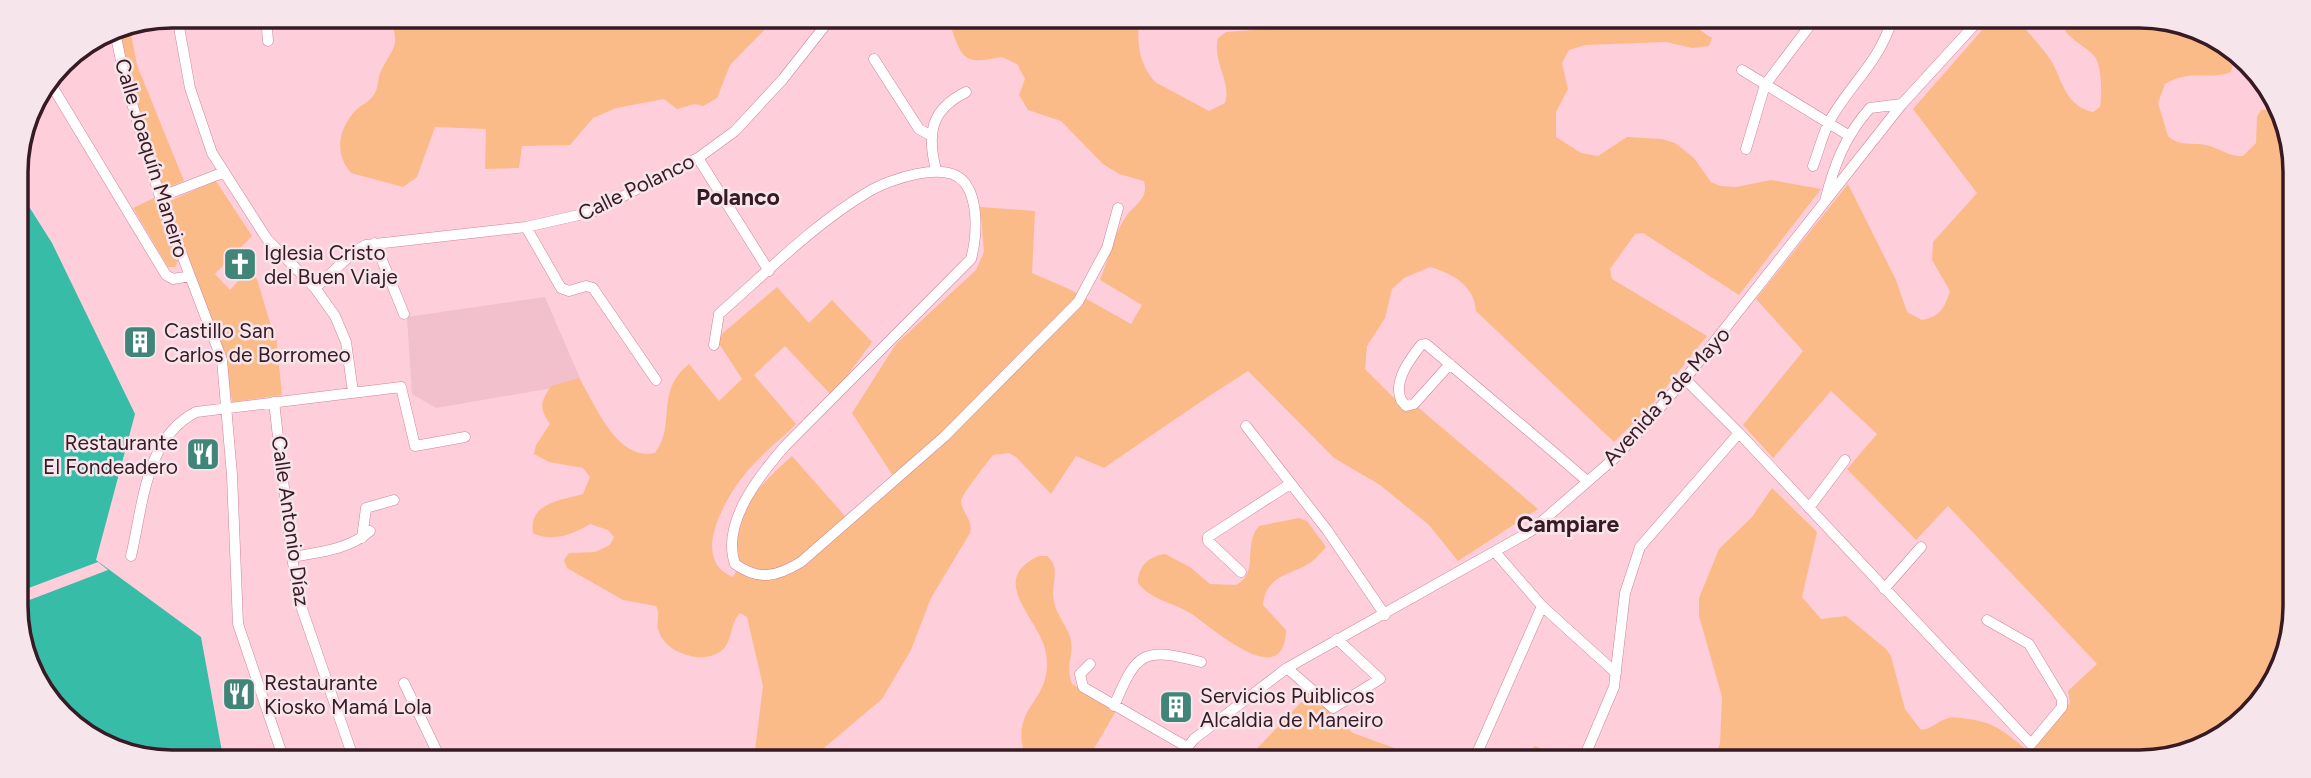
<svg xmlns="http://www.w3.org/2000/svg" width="2311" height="778" viewBox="0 0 2311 778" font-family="Figtree,sans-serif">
	<rect width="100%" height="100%" fill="#fecedb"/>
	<!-- built -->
	<path fill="#f2bfcd" d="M545,297l37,86 -146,25 -24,-14 -5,-77z"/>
	<!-- green -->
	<path fill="#fbbb88" d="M389,16l388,1 -47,48 -13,33 -14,8 -8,-2 -18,5 -13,-10 -48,9 -23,10 -23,27 -48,1 -3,22 -34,1 1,-40 -51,-2 -18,50 -14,10 -52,-14c-17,-20 -13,-44 5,-63 5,-5 13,-8 17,-14 6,-7 4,-17 8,-25 13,-26 20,-24 8,-55z
		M1089,18h50c-2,25 -1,44 16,64l54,29 16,-8c7,-22 -13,-40 -7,-65l8,-6 69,-5 13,-8 256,1c28,25 88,-12 121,0 9,4 18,13 27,18l-3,8 -17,2 -26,-6 -81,3 -16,5 -7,13 6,26 -12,23v25l25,16 17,3 29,-19 35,2 13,4 19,15 17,24 9,4 16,1 35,-7 50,9 -82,106 -96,-62 -8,1 -25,35 2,10 95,57 -56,70 -37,36 -138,-131c-1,-25 -24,-38 -46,-44l-26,11 -12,11 -7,29 -18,28 -2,23 41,41 8,-6 124,105 -80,52 -29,-36 -49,-40 -46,-27 -86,-87c-49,31 -96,64 -144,97l-28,-12 -25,38 -35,-37 -7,-4 -16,2c-5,6 -33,42 -32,46 1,12 12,18 9,32l-39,65 -20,52 -29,49 -71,60 -57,-1 9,-72 -16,-69 -7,-4c-10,10 -7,24 -15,34 -16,20 -58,8 -66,-15 -4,-9 2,-17 -3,-26l-33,-6 -56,-32 -3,-8 5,-7 26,-1 15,-7 4,-8 -6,-7 -18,-6c-16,10 -39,19 -57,9 -5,-31 30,-33 50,-39l7,-17 -7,-9 -34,-6 -15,-8 2,-9 14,-21c-11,-16 -10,-21 1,-38l28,-8c17,27 37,83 76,75 22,-29 -1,-61 34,-89l30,37 23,-22 -26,-40 61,-52 32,36 23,-23 40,42 -40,54 -47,-50 -31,29 42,49c-14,14 -31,27 -44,42 -22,23 -66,93 -19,111l5,-8c-10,-56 16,-78 54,-113l53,60 48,-40 -41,-63 44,-69 80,-74 8,-18 -4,-45 55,4 -3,62 37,16 62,35 11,-19 -42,-25c8,-20 14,-45 25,-62 9,-14 24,-18 19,-37l-25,-7 -16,-10 -42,-43 -33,-11 -9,-15 6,-16 -8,-15 -15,-7c-37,7 -39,5 -51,-30l43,-7 28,6h67z
		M1990,21h28c11,12 22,24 32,38 13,20 14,47 43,53l7,-5c2,-12 2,-40 -5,-50 -10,-13 -31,-18 -33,-36h118l48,30 5,12 -2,9c-25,9 -36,-4 -66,12l-7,19 10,33c12,11 23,6 38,9 14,3 22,12 37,11l13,-13 1,-26 4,-7 15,-1 16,33 -2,505 -56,83 -86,32 -437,-1 9,-17 2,-47 -23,-81v-18l20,-49 33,-32 20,-29 45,44 -15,65 19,22 25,-3 40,33 5,7 14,53 16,21c11,-1 15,-8 25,-11 6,-3 15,-1 22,0 31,4 37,15 61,32l41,-48 -2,-12 29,-27 -149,-158 -32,34 -69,-71 30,-35 -46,-43 -58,67 -30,-33 60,-74 -47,-52 92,-115 48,96 11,32 15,8c18,-3 23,-13 28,-29l-18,-31 1,-18 44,-49 -64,-84z
		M129,24l8,41 47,116 -22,9 -25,-79 -20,-84z
		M216,181l36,55 -37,38 15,16 18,-20 9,9 14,47h4l7,69 -50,7 -7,-47 -58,-153z
		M154,198l25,61 -4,8h-7l-35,-59z
		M1299,518l8,3 19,26c-6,7 -13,15 -21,19 -21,10 -39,12 -42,39l23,25c-2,65 -76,-5 -96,-17 -18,-11 -39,-13 -52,-30 0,-17 11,-27 27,-29l25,13 20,17 26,1c24,-12 6,-40 23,-59z
		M1039,556h8c15,12 3,29 7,45 2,15 15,26 17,40 3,14 -6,24 1,43l44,27 -28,48h-62c-19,-56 28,-54 20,-106 -5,-33 -61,-73 -7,-97z
		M1310,693l43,40 74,27h-181z
		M1534,746l33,11 -1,3h-39z"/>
	<!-- water -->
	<path fill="#37bca8" d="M16,186l36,57 83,171 -39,146 105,77 22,120h-92l-76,-48 -36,-73z"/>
	<!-- pier -->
	<path fill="#fecedb" d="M98,562l10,8 -89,34 -1,-12z"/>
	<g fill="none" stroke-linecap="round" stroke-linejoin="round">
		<!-- minor casing -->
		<g stroke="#ce849a" stroke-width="11">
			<path id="minor" d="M177,16l13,72 22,65 55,86 48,49 20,28 11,26 7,50
				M266,16l2,25
				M114,27l11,53 35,117 62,163 10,115 6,149 45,133
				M874,59l45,70 11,6
				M1742,70l106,65
				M49,81l117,194 7,4 17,-3
				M1746,149l19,-64 49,-65
				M698,158l71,113
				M1813,166c5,-13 9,-29 15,-42 19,-37 50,-59 64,-104
				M936,170c-9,-36 -6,-60 30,-78
				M160,197l62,-24
				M1825,201c9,-36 20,-65 45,-93l32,-4
				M526,227l35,61 8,3 17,-5 7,2 63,92
				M375,243l29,71
				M315,288l40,-37 11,-6 160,-18 66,-15 106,-54 37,-27 48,-52 48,-61
				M714,345l5,-31c48,-42 95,-90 149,-122 21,-13 78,-32 96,-10 15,18 13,55 7,77l-186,187c-26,30 -64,77 -50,118 24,17 41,13 66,-2l144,-126 133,-134 29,-54 11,-40
				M1450,364l-36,40 -8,2 -5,-6c-8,-19 9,-41 20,-55l5,-1c54,46 108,91 161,137
				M1685,379l54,54 292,311 31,-37v-8l-33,-55 -42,-24
				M274,402l18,155 8,46 53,154
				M1246,426l81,104 58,85
				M1809,508l36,-48
				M362,538l4,-30 28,-8
				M1495,552l47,54 74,67
				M131,556c12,-50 14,-118 65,-144l205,-25 14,59 50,-9
				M292,557c27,-5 56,-7 78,-26
				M1241,572l-33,-31v-4l82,-53
				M1884,589l37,-42
				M1090,664l-10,10 3,13 104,60
				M1287,668l46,40 47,-29 -43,-40
				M404,683l36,75
				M1114,706c23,-55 29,-59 87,-44
				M1178,759l16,-20 93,-71 244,-137 87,-76 67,-76 217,-275 76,-83
				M1474,760l68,-154
				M1583,760l31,-73 11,-94 15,-46 99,-114"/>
		</g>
		<!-- minor -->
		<use href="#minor" stroke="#fff" stroke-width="10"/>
	</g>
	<!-- icons -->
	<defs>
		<g id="church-square" transform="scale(1.75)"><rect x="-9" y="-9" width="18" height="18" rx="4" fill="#418579" stroke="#f6e5ea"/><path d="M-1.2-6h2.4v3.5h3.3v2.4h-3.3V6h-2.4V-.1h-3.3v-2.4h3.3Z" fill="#fff"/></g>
		<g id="building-square" transform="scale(1.75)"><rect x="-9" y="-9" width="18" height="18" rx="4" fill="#418579" stroke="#f6e5ea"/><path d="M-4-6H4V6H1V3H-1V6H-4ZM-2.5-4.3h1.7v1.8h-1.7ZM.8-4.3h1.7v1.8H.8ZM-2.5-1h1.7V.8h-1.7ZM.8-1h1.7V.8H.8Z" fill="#fff"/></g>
		<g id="restaurant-square" transform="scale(1.75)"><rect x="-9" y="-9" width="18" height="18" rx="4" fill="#418579" stroke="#f6e5ea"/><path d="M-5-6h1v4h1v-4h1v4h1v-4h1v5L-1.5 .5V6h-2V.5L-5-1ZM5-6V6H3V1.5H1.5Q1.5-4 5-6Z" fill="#fff"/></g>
	</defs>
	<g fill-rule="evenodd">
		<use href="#church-square" x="240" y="264"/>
		<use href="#building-square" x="140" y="342"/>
		<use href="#restaurant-square" x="203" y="454"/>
		<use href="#restaurant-square" x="239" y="694"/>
		<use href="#building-square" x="1176" y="707"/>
	</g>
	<g text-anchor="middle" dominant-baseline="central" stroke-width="5" stroke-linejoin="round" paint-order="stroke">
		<!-- street labels -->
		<g font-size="21" fill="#371a24" stroke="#f6e5ea">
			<text transform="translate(152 158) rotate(73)">Calle Joaquín Maneiro</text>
			<text transform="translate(636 187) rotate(-26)">Calle Polanco</text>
			<text transform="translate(1666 396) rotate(-48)">Avenida 3 de Mayo</text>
			<text transform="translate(291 521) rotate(82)">Calle Antonio Díaz</text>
		</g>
		<!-- poi labels -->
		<g font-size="21" fill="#371a24" stroke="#f6e5ea" text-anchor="start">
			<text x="264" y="252">Iglesia Cristo<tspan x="264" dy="24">del Buen Viaje</tspan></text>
			<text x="164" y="330">Castillo San<tspan x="164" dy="24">Carlos de Borromeo</tspan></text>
			<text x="178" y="442" text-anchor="end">Restaurante<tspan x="178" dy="24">El Fondeadero</tspan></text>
			<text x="264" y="682">Restaurante<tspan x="264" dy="24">Kiosko Mamá Lola</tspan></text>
			<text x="1200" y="695">Servicios Puiblicos<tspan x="1200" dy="24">Alcaldia de Maneiro</tspan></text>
		</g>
		<!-- neighbourhood labels -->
		<g font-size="23" font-weight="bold" fill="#371a24" stroke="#f6e5ea">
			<text x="738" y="197">Polanco</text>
			<text x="1568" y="524">Campiare</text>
		</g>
	</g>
	<!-- crop -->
	<path d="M0 0H2311V778H0ZM172 28H2139A144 144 0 0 1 2283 172V606A144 144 0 0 1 2139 750H172A144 144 0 0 1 28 606V172A144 144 0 0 1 172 28Z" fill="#f6e5ea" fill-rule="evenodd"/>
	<path fill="none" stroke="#371a24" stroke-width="3.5" d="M172 28H2139A144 144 0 0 1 2283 172V606A144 144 0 0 1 2139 750H172A144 144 0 0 1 28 606V172A144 144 0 0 1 172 28Z"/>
</svg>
